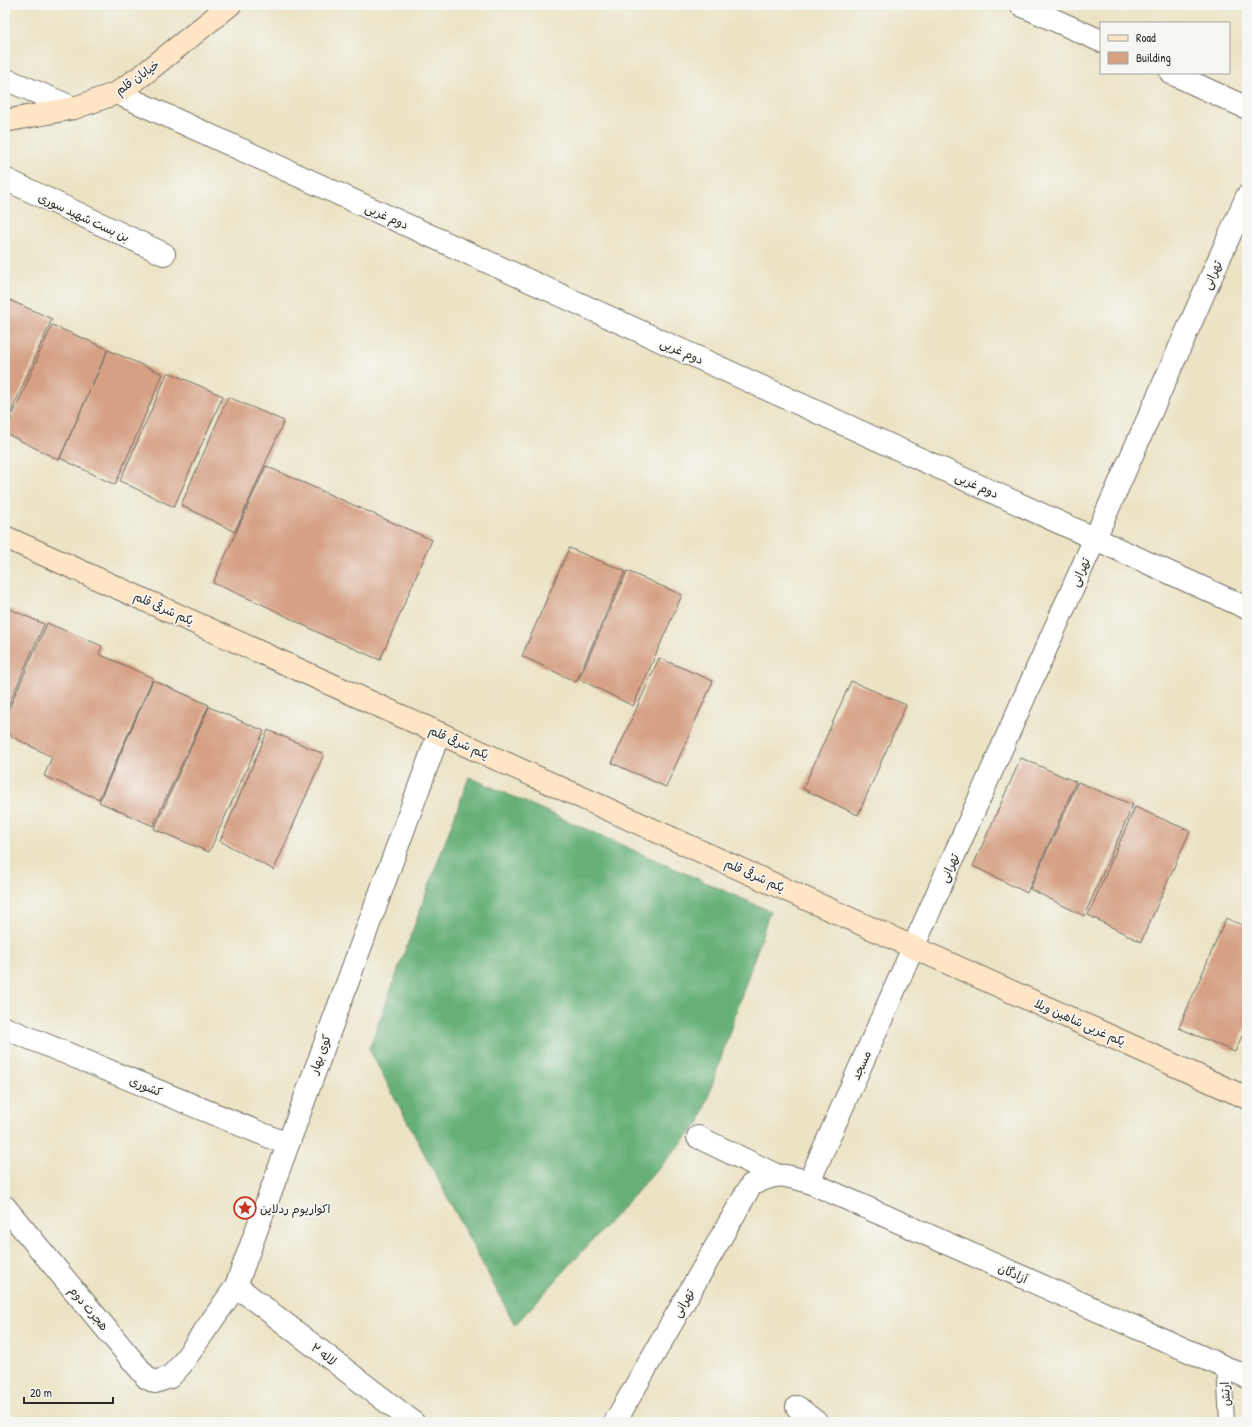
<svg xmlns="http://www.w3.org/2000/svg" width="1252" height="1427" viewBox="0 0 1252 1427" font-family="'Patrick Hand','Playpen Sans Arabic',sans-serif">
	<rect width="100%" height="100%" fill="#f6f6f2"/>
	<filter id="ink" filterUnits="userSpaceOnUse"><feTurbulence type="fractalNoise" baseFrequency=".025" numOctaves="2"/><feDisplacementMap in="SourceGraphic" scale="8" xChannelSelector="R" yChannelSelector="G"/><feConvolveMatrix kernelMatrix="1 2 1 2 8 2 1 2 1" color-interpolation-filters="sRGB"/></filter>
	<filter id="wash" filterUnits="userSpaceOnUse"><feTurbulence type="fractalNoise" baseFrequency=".012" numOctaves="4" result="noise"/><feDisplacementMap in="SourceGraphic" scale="16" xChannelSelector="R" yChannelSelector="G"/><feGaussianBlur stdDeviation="0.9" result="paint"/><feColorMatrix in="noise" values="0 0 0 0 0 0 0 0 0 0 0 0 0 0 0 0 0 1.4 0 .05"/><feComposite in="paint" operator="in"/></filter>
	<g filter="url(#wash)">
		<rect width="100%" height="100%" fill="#ebe3c4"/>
		<!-- forest -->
		<path fill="#66b078" stroke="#486e52" d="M469,777l301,134 -71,213 -184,201 -146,-276z"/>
		<g id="blocks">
			<!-- building -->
			<path fill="#d6a084" d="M5,298l47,21 -47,107z
				M52,325l56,24 -49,111 -54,-27z
				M108,350l55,24 -48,111 -55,-27z
				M168,372l55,24 -49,111 -54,-26z
				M228,397l56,24 -49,111 -54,-27z
				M266,466l166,74 -52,120 -55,-24 -57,-29 -55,-24z
				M569,548l56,23 -49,111 -54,-26z
				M627,571l55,24 -49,111 -54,-27z
				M5,607l39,17 -39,89z
				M47,623l55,23 -3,8 54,24 -54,121 -55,-23 8,-19 -47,-24v-16z
				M659,658l54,23 -47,106 -54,-24z
				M153,680l56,25 -56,121 -54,-24z
				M851,681l55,24 -48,110 -55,-26z
				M209,707l55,24 -55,121 -55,-23z
				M268,730l56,24 -50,116 -54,-29z
				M1021,758l55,24 -49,111 -54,-27z
				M1078,782l55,23 -49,111 -54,-27z
				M1135,807l55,24 -49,111 -53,-27z
				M1226,918l21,9v97l-12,28 -56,-24z"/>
		</g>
	</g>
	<g filter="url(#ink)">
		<use href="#blocks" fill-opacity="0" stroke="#6e6b61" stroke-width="1"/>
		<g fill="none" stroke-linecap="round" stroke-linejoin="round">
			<!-- lane casing -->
			<g stroke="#6e6b61" stroke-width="16">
				<path id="lane" d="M1224,1366l3,56"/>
			</g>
			<!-- street casing -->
			<g stroke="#6e6b61" stroke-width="24">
				<path id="street" d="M1021,5l80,36
					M1171,73l76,35
					M5,79l69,29
					M117,93l1130,515
					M5,179l159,75
					M5,1028l282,116
					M698,1137l78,38
					M809,1182l438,-986
					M5,1207l142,171 8,4 15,-5 11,-12 55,-79 203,-553
					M236,1286l177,136
					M797,1407l19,15
					M615,1422l136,-237c25,-13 31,-11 58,-3l438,195"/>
			</g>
			<!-- secondary casing -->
			<g stroke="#6e6b61" stroke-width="24">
				<path id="secondary" d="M5,121l69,-13 43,-15 27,-19 86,-69
					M5,537l1242,561"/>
			</g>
			<!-- lane -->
			<use href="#lane" stroke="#fff" stroke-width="14"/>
			<!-- street -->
			<use href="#street" stroke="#fff" stroke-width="22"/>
			<!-- secondary -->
			<use href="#secondary" stroke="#fde5c5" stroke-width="22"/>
		</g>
	</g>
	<!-- icons -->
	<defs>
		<g id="sight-ring" transform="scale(1.15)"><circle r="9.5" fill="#f6f6f2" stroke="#c8321e" stroke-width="1.5"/><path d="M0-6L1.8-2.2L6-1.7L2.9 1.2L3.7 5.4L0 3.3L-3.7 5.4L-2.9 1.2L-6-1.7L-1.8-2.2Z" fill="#c8321e"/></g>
	</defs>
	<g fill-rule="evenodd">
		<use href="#sight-ring" x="245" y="1208"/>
	</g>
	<g text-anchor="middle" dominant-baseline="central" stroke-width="3.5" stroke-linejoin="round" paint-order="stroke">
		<!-- street labels -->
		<g font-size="12" fill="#2b2b2b" stroke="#f6f6f2">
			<text transform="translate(137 77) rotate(-35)">خیابان قلم</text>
			<text transform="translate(387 216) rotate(24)">دوم غربی</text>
			<text transform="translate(84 217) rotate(25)">بن بست شهید سوری</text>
			<text transform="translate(1212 275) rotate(-66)">تهرانی</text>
			<text transform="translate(682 351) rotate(24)">دوم غربی</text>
			<text transform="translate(977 485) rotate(24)">دوم غربی</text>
			<text transform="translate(1080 572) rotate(-66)">تهرانی</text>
			<text transform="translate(164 608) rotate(24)">یکم شرقی قلم</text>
			<text transform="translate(459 742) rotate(24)">یکم شرقی قلم</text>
			<text transform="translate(949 868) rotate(-66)">تهرانی</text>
			<text transform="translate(755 875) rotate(24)">یکم شرقی قلم</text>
			<text transform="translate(1080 1022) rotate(24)">یکم غربی شاهین ویلا</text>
			<text transform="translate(320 1054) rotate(-70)">کوی بهار</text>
			<text transform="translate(861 1065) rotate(-66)">مسجد</text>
			<text transform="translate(146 1086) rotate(22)">کشوری</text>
			<text transform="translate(1013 1273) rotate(24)">آزادگان</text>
			<text transform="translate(683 1303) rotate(-60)">تهرانی</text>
			<text transform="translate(89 1308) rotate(50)">هجرت دوم</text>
			<text transform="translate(324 1354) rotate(38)">لاله ۲</text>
			<text transform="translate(1225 1394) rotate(-93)">ارتش</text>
		</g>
		<!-- poi labels -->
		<g font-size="12" fill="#2b2b2b" stroke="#f6f6f2" text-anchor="start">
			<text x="260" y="1208">اکواریوم ردلاین</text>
		</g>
	</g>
	<!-- margin -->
	<rect width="1252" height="1427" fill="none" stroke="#f6f6f2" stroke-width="20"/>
	<!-- legend -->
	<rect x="1100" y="22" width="130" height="52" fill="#f6f6f2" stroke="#a5a5a2"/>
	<rect x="1108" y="35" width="20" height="6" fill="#fde5c5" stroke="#a5a5a2"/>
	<text x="1136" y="42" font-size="12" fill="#2b2b2b">Road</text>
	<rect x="1108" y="52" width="20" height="12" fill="#d6a084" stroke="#a5a5a2"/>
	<text x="1136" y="62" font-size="12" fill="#2b2b2b">Building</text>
	<!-- scale -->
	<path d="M24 1397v6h89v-6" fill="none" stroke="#2b2b2b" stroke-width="2"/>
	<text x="30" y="1397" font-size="12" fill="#2b2b2b" stroke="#f6f6f2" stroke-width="3" paint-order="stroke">20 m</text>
</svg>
